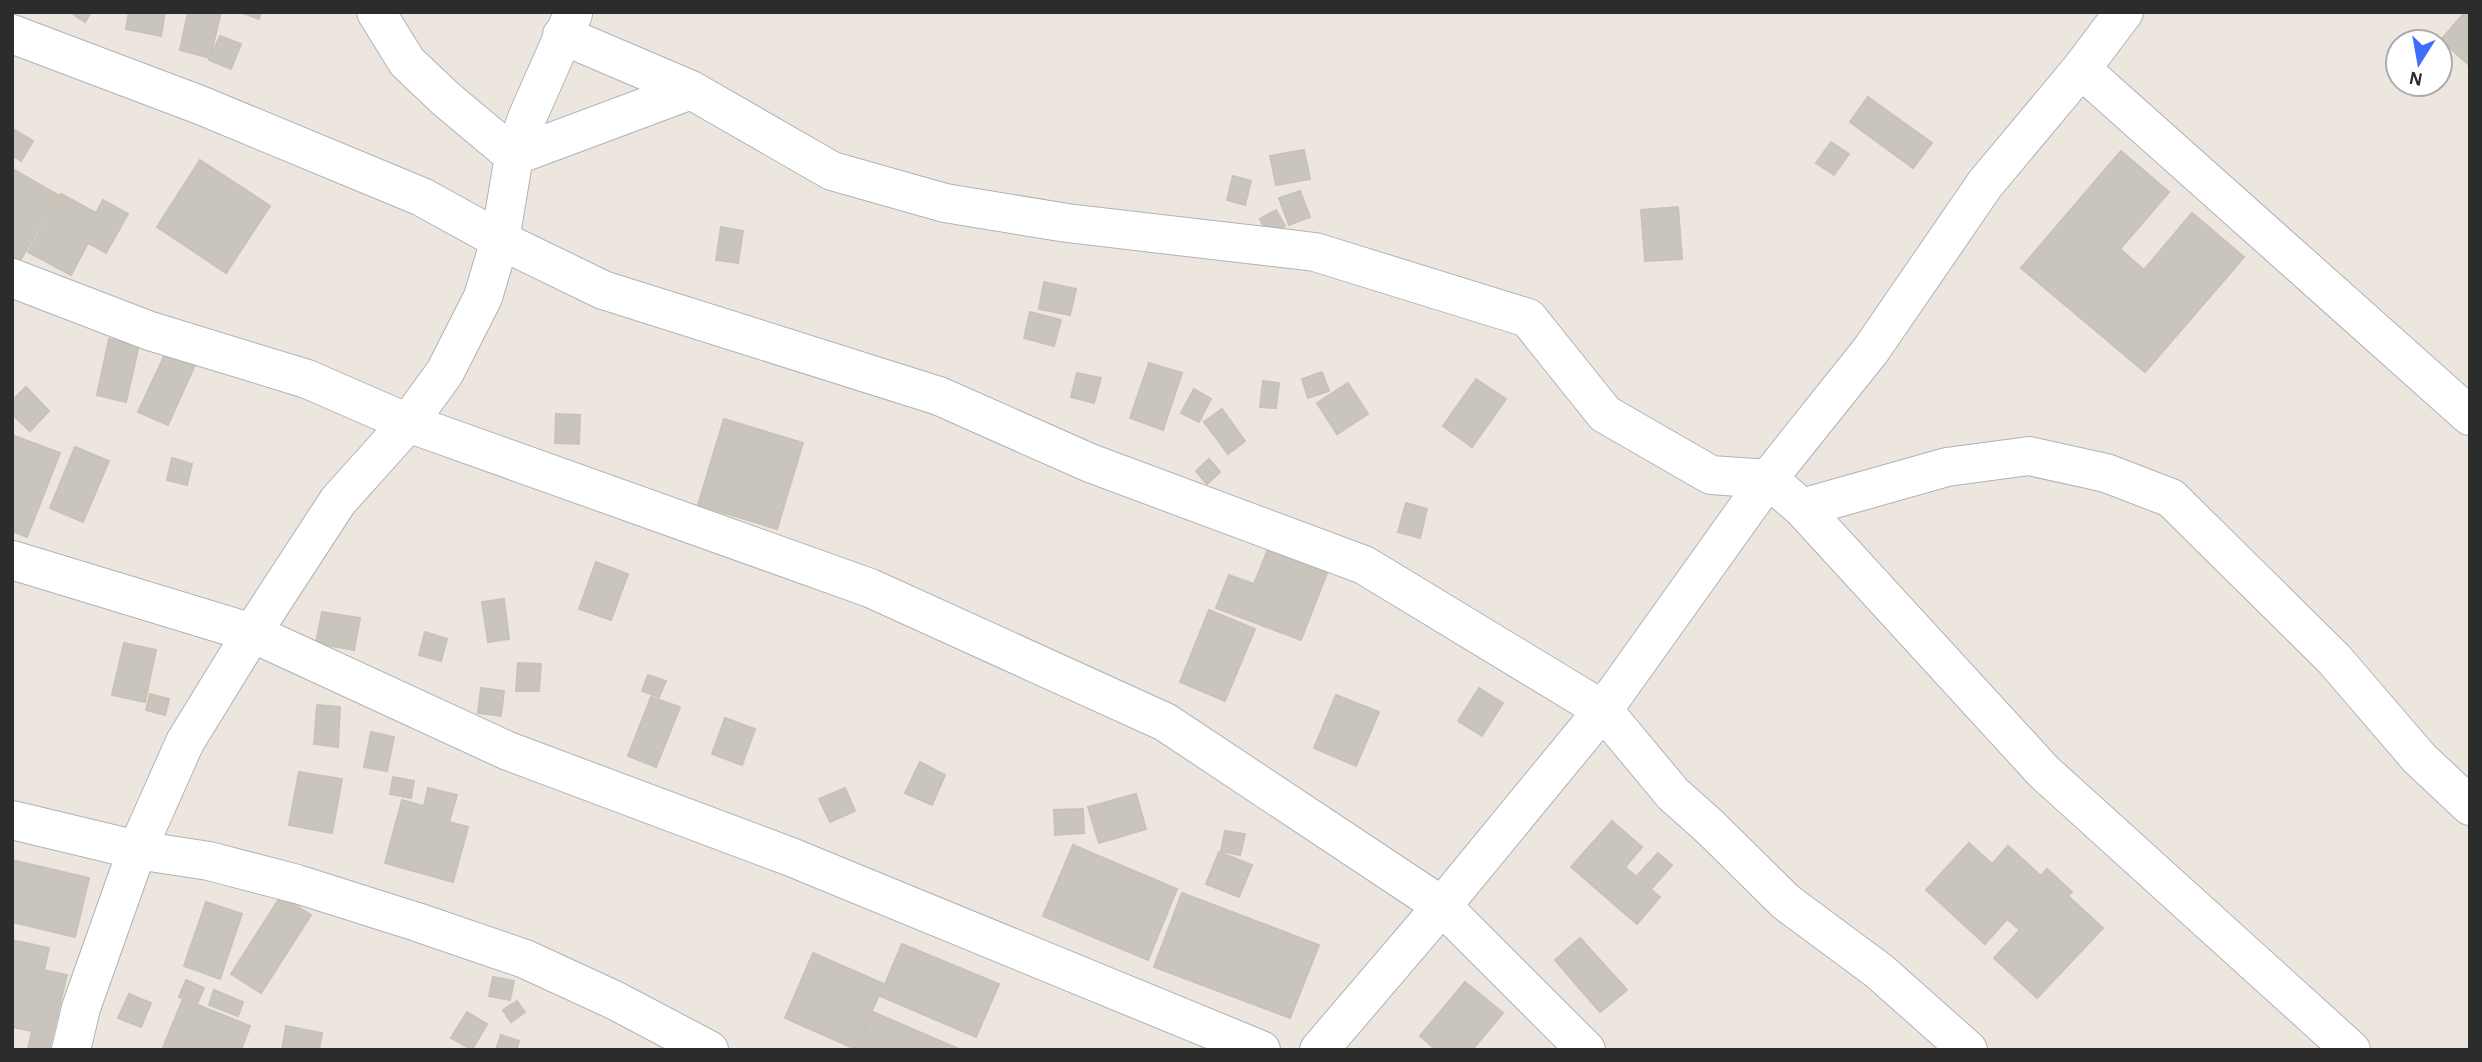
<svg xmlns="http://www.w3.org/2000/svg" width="2482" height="1062" viewBox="0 0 2482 1062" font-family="'Alegreya Sans',sans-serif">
	<rect width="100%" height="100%" fill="#ede6de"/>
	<!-- building -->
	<path fill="#c9c4bc" stroke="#c9c2b7" stroke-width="2" d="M70,12h21l-6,10z
		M129,12h36l-4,24 -35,-7z
		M188,12h33l-11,46 -30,-8z
		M240,12h21l-2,7z
		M2465,12h5l-2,52 -27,-24z
		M220,36l21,8 -10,25 -22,-9z
		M1868,97l64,46 -19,25 -63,-46z
		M12,128l21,13 -12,20 -9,-6z
		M1831,142l18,12 -15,21 -18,-12z
		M1304,150l6,29 -34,6 -6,-29z
		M2121,151l48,41 -49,57 24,21 48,-57 52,44 -99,115 -124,-104z
		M200,160l70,46 -44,67 -69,-46z
		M13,169l45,26 -38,66 -8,-4z
		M1233,176l18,5 -6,24 -18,-5z
		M1300,191l10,26 -21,8 -10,-27z
		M61,194l35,19 7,-13 25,14 -22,39 -18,-10 -17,32 -43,-23z
		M1678,207l4,52 -37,2 -4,-51z
		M1276,210l9,16 -17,10 -8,-17z
		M721,227l22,4 -5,32 -22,-3z
		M1044,282l32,7 -6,26 -31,-6z
		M1030,312l31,8 -7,26 -30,-8z
		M109,339l30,6 -13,57 -29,-7z
		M166,352l29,13 -27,60 -30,-13z
		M1149,363l33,10 -19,57 -33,-12z
		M1322,372l7,19 -21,7 -6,-19z
		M1077,373l24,5 -7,25 -23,-6z
		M1476,379l30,20 -34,48 -29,-21z
		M1263,381l16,2 -3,25 -16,-1z
		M1348,383l20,31 -31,20 -20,-31z
		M26,387l23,24 -19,20 -18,-17v-13z
		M1194,389l17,10 -12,23 -18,-9z
		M1222,409l23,32 -17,13 -24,-32z
		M556,414l24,1 -1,29 -24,-1z
		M724,419l79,24 -26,86 -79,-24z
		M12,435l48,18 -33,84 -15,-6z
		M75,447l34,14 -26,61 -33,-14z
		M172,458l20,6 -5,21 -20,-5z
		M1209,459l11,13 -13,12 -11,-13z
		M1406,503l21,6 -7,29 -22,-6z
		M1268,549l59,24 -26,67 -85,-32 13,-33 25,9z
		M596,562l32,12 -17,46 -32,-11z
		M504,599l5,40 -21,3 -6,-40z
		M1209,610l46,19 -30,72 -45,-19z
		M322,612l38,6 -6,32 -38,-7z
		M425,632l22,7 -6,22 -22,-6z
		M124,643l32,7 -11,52 -33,-7z
		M518,663l23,1 -2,27h-23z
		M648,675l18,6 -7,16 -17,-6z
		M481,688l23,3 -3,25 -23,-3z
		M1479,688l24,15 -21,33 -24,-15z
		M150,694l19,5 -4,16 -19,-5z
		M1336,695l43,17 -23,54 -42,-18z
		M651,697l29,10 -24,60 -28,-11z
		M317,705l23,2 -2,40 -24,-3z
		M725,718l30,11 -13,36 -30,-11z
		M371,732l23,5 -7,34 -23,-4z
		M920,762l25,13 -13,30 -27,-12z
		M299,772l43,7 -10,54 -43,-8z
		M393,777l21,4 -3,17 -21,-4z
		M428,788l29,7 -8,27 19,5 -15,55 -68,-19 17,-63 22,6z
		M845,788l10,23 -25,11 -11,-23z
		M1136,794l10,35 -47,14 -11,-36z
		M1083,809l1,24 -29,2 -1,-25z
		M1612,821l30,26 -17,20 35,30 -23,27 -66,-57z
		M1225,831l20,3 -5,21 -19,-4z
		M1969,843l23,21 16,-18 33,30 6,-7 25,23 -4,4 35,32 -66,70 -43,-40 26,-28 -13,-11 -22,25 -59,-54z
		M1073,845l104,44 -29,71 -105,-44z
		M1219,852l33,13 -13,32 -33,-13z
		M1658,853l14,12 -20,23 -14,-13z
		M12,860l77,18 -14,59 -63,-15z
		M1182,893l137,52 -29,73 -136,-51z
		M281,896l30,19 -50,78 -30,-19z
		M206,902l36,12 -22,65 -36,-13z
		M1580,938l47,52 -27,22 -45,-52z
		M12,940l37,8 -5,22 23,5 -18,75 -21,-1 4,-18 -20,-4z
		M902,944l97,40 -23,53 -96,-41z
		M813,953l71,31 -29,65 -70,-31z
		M493,977l21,4 -4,19 -21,-4z
		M186,980l18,8 -7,16 -18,-7z
		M1465,982l38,31 -31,37h-36l-16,-14z
		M214,990l29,12 -5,14 -29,-11z
		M129,994l22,9 -10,24 -23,-9z
		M183,999l67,27 -9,24h-79z
		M517,1001l8,11 -14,10 -8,-12z
		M467,1012l20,12 -15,26 -21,-12z
		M873,1012l88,38h-105z
		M286,1026l36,7 -3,17h-37z
		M501,1035l18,6 -3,9h-20z"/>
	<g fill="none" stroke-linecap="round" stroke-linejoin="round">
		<!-- minor casing -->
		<g stroke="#aeb2bc" stroke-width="40">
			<path id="minor" d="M376,12l31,50 39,37 68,57 177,-66
				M12,34l188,71 222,92 78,43 103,50 336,106 151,67 274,102 239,145 70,84 37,33 76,75 93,69 89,79
				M562,35l129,55 141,81 113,32 122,20 248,29 213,66 77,96 106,61 57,4 34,29 242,264 307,278
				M2081,69l389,347
				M12,278l138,53 157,48 101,44 462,165 295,134 277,184 144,144
				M1802,508l145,-41 82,-11 77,17 65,25 163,161 85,99 51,48
				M12,560l240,73 256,118 283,106 470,193
				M12,820l125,30 72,11 88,23 120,38 108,37 89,41 95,50
				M71,1050l10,-42 56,-158 48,-108 67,-109 86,-132 70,-78 37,-51 38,-75 17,-57 14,-84 13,-38 46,-104
				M1319,1050l123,-144 161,-196 165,-231 103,-129 114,-166 96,-115 43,-57"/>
		</g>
		<!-- minor -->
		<use href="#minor" stroke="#fff" stroke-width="38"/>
	</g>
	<!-- border -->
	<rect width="2482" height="1062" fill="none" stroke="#2c2c2c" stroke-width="28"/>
	<!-- north arrow -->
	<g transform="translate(2419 63) rotate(191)"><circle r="33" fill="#ffffff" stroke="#ababab" stroke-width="2"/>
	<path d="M0-5L12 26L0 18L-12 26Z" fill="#3f6efa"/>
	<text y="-10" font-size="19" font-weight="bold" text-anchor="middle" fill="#2c2c2c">N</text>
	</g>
</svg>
